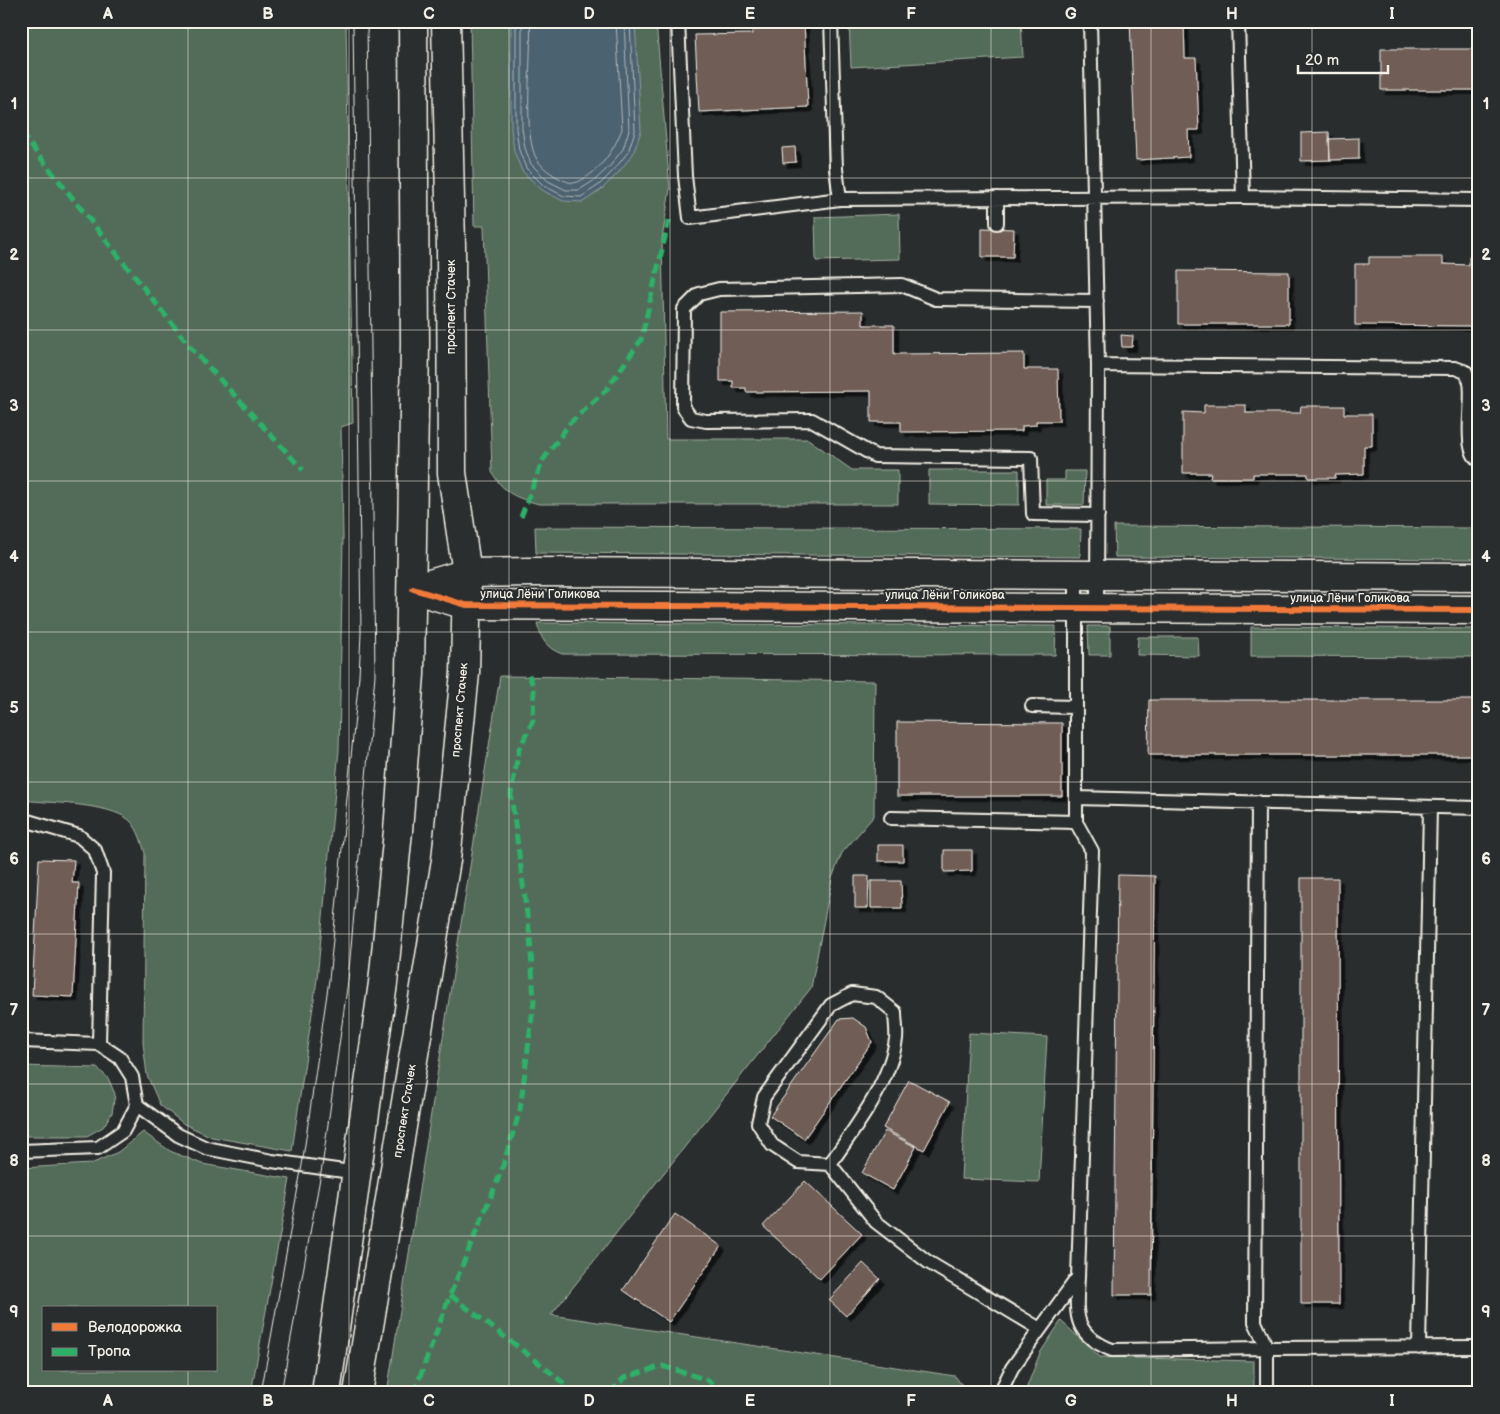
<svg xmlns="http://www.w3.org/2000/svg" width="1500" height="1414" viewBox="0 0 1500 1414" font-family="'Balsamiq Sans',sans-serif">
	<defs>
		<filter id="shadow"><feDropShadow dx="4.5" dy="4.5" stdDeviation="0" flood-color="#0009"/></filter>
	</defs>
	<rect width="100%" height="100%" fill="#2a2d2e"/>
	<filter id="ink" filterUnits="userSpaceOnUse"><feTurbulence type="fractalNoise" baseFrequency=".02" numOctaves="2"/><feDisplacementMap in="SourceGraphic" scale="10" xChannelSelector="R" yChannelSelector="G"/><feConvolveMatrix kernelMatrix="1 2 1 2 8 2 1 2 1" color-interpolation-filters="sRGB"/></filter>
	<g filter="url(#ink)">
		<!-- green -->
		<path fill="#536c5a" stroke="#a4aea1" fill-rule="evenodd" d="M21,21h325l7,402 -12,4 2,110 -4,213 -22,229 -25,172 -80,-14 -28,-13 -24,-19 -13,-30 -4,-32 2,-190c-4,-13 -8,-29 -20,-36 -24,-14 -76,-14 -104,-17z
			M470,21h186l14,168 -8,50 4,200h142l44,31h46v34h-359c-23,-6 -36,-11 -47,-32l-8,-246h-10z
			M849,21h172l2,36 -172,10z
			M899,214l1,45 -84,2 -1,-44z
			M929,470h90v35l-90,-1z
			M1065,471h20l-1,34h-38v-25h19z
			M1114,526l365,2v31l-364,-2z
			M535,527l546,2 -1,28 -544,-4z
			M537,623l519,3 -1,29 -493,-1c-16,-6 -21,-15 -25,-31z
			M1088,626h22v29h-21z
			M1251,627l228,2v28l-228,-1z
			M1138,637h60l1,19 -62,-1z
			M500,676l375,5 -1,135 -32,37 -10,25 -21,110 -260,327 404,61 13,17h-581z
			M969,1033l78,4 -8,145 -78,-3z
			M21,1066l76,2 11,10 7,16 -3,19 -9,14 -16,9h-66z
			M143,1132l27,19 32,13 88,15 -39,214h-230v-225l70,-4 27,-12zM44,1308h172v62h-172z
			M1061,1321l39,36 154,4v32l-229,-1 15,-39z"/>
		<!-- water -->
		<path fill="#4c6270" stroke="#8f9ba0" d="M511,21h124l6,110 -8,23 -15,19 -16,16 -19,13 -20,-1 -21,-11 -20,-19 -8,-20 -3,-22z"/>
		<g fill="none" stroke-linecap="round" stroke-linejoin="round">
			<!-- shore -->
			<path stroke="#b1b8b8" stroke-width="1" d="M516,21v108l3,21 7,18 18,18 20,10 17,1 18,-12 15,-15 14,-18 7,-21 -5,-110
				M522,21v107l3,20 6,16 17,17 18,9h13l16,-10 15,-14 13,-17 6,-19 -5,-109
				M530,21c3,32 -9,117 8,140 5,7 13,13 21,17 6,3 14,7 21,3 21,-11 34,-31 42,-52l-6,-108"/>
		</g>
		<!-- building -->
		<path fill="#6f5d57" stroke="#f4f1e8" filter="url(#shadow)" d="M752,21h52l4,86 -109,5 -4,-77 57,-1z
			M1130,21h54l1,37h11l3,72h-11l1,27 -53,3z
			M1381,49h98v41h-98z
			M1329,132l1,28 -29,1v-28z
			M1359,138v21l-29,1 -1,-21z
			M795,147l1,15 -13,1 -1,-15z
			M982,228l32,1 -1,28h-31z
			M1369,257h74v7l26,1v-8h10v69l-124,-1v-61h14z
			M1178,271l111,1v52h-111z
			M863,311v14h31v29l130,-1v16h34l1,52h-23v4l-14,1v5l-121,1v-10h-30v-31l-125,1v-4h-13v-7h-13v-69z
			M1121,335l12,1 -1,11h-10z
			M1204,405h42v8h54l1,-7h43v8h28v32h-8v28l-29,1v3h-27v-4h-55v4h-43l1,-5h-28v-61l21,1z
			M1149,700h330v55h-331z
			M897,722l165,1v73h-165z
			M878,845h25v16h-25z
			M944,850h28v21l-28,1z
			M39,859l35,1 -2,23h7l-6,114 -41,-2z
			M1118,875l37,1 -4,419h-37z
			M855,876h14l-1,32h-13z
			M1301,878h37l1,426h-38z
			M871,881h30l1,27h-31z
			M853,1018l13,9 6,15 -68,97 -34,-23 69,-97z
			M909,1080l41,22 -26,48 -41,-22z
			M885,1131l31,16 -23,43 -31,-17z
			M805,1181l57,53 -42,45 -57,-53z
			M675,1214l46,32 -52,76 -46,-32z
			M863,1263l17,16 -34,37 -17,-16z"/>
		<g fill="none" stroke-linecap="round" stroke-linejoin="round">
			<!-- service casing -->
			<g stroke="#f4f1e8" stroke-width="16">
				<path id="service" d="M678,21l7,155 5,42 150,-19 403,-2 236,3
					M831,21l5,148 4,30
					M1090,21l8,344 -1,242
					M1238,21l5,176
					M997,198v25
					M1097,301l-161,-2 -34,-14 -183,4 -20,5 -15,15 -1,98 8,11 15,3 106,-1 63,36 156,2 2,56 65,1
					M1098,365l357,3 11,4c1,4 4,8 4,11 4,18 -8,68 9,77
					M1032,706l43,1
					M1076,798l403,10
					M1258,802l-3,520 12,26 212,-1
					M891,818l185,4
					M21,819l58,17 16,14 8,23 -4,171
					M21,1041l78,3 21,14 12,19 5,28 -14,26 -25,17 -77,3
					M137,1105l41,30 28,13 66,13 86,12
					M830,1164c25,-36 60,-81 66,-125 1,-9 -1,-18 -1,-27l-19,-15 -24,-3 -21,11 -67,92 -6,26 14,22 26,17 32,2 46,58 52,40 112,67
					M1078,1277c-2,37 -6,57 34,73l155,-2v45
					M1419,1348l11,-540
					M1000,1393l12,-25 66,-91 14,-426 -16,-29v-248"/>
			</g>
			<!-- tertiary casing -->
			<g stroke="#f4f1e8" stroke-width="31">
				<path id="tertiary" d="M413,589l54,-16 66,-1 946,5
					M413,589l53,16 1013,5"/>
			</g>
			<!-- primary casing -->
			<g stroke="#f4f1e8" stroke-width="31">
				<path id="primary" d="M326,1393l57,-410 15,-152 12,-157 5,-331 -2,-322
					M358,1393l88,-533 19,-187 2,-100 -15,-100 -1,-227 -5,-225"/>
			</g>
			<!-- service -->
			<use href="#service" stroke="#2a2d2e" stroke-width="12"/>
			<!-- tertiary -->
			<use href="#tertiary" stroke="#2a2d2e" stroke-width="28"/>
			<!-- primary -->
			<use href="#primary" stroke="#2a2d2e" stroke-width="28"/>
			<!-- tram -->
			<path stroke="#f4f1e8" stroke-width="1" d="M261,1393l41,-228 27,-185 30,-304 2,-43 -8,-612
				M281,1393l41,-226 26,-186 27,-306 -8,-654"/>
			<!-- quiet -->
			<path stroke="#2db169" stroke-width="5" stroke-dasharray="10 5" stroke-linecap="butt" d="M21,133l171,216 111,121
				M521,517l22,-57 27,-37 36,-33 35,-50 28,-120
				M450,1295l89,68 28,23 4,7
				M414,1393l36,-98 51,-123 19,-62 14,-109 -4,-64 -19,-143 8,-45 14,-28 1,-33 -7,-18
				M610,1393l14,-15 38,-12 46,14 14,13"/>
			<!-- cycleway casing -->
			<g stroke="#2a2d2e" stroke-width="9">
				<path id="cycleway" d="M413,589l53,16 1013,5"/>
			</g>
			<!-- cycleway -->
			<use href="#cycleway" stroke="#f17a3a" stroke-width="6"/>
		</g>
	</g>
	<!-- grid -->
	<path fill="none" stroke="#f4f1e8" stroke-width="1" stroke-opacity="0.55" d="M188,21v1287M349,21v1372M509,21v1372M670,21v1372M830,21v1372M991,21v1372M1151,21v1372M1312,21v1372M21,178h1458M21,330h1458M21,481h1458M21,632h1458M21,782h1458M21,934h1458M21,1084h1458M21,1236h1458M188,1370v23"/>
	<g text-anchor="middle" dominant-baseline="central" stroke-width="4" stroke-linejoin="round" paint-order="stroke">
		<!-- street labels -->
		<g font-size="12" fill="#f4f1e8" stroke="#2a2d2e">
			<text transform="translate(451 307) rotate(-90)">проспект Стачек</text>
			<text x="540" y="594">улица Лёни Голикова</text>
			<text x="945" y="595">улица Лёни Голикова</text>
			<text x="1350" y="598">улица Лёни Голикова</text>
			<text transform="translate(460 710) rotate(-85)">проспект Стачек</text>
			<text transform="translate(405 1111) rotate(-81)">проспект Стачек</text>
		</g>
	</g>
	<!-- margin -->
	<rect width="1500" height="1414" fill="none" stroke="#2a2d2e" stroke-width="55"/>
	<!-- legend -->
	<rect x="42" y="1306" width="175" height="65" fill="#2a2d2e" stroke="#7b7b78"/>
	<rect x="52" y="1323" width="25" height="8" fill="#f17a3a" stroke="#7b7b78"/>
	<text x="88" y="1332" font-size="15" fill="#f4f1e8">Велодорожка</text>
	<rect x="52" y="1348" width="25" height="8" fill="#2db169" stroke="#7b7b78"/>
	<text x="88" y="1356" font-size="15" fill="#f4f1e8">Тропа</text>
	<!-- scale -->
	<path d="M1298 65v8h90v-8" fill="none" stroke="#f4f1e8" stroke-width="2.5"/>
	<text x="1305" y="65" font-size="15" fill="#f4f1e8" stroke="#2a2d2e" stroke-width="4" paint-order="stroke">20 m</text>
	<rect x="28" y="28" width="1444" height="1358" fill="none" stroke="#f4f1e8" stroke-width="2"/>
	<g font-size="16" text-anchor="middle" font-weight="bold" fill="#f4f1e8">
		<text x="108" y="19">A</text>
		<text x="268" y="19">B</text>
		<text x="429" y="19">C</text>
		<text x="589" y="19">D</text>
		<text x="750" y="19">E</text>
		<text x="911" y="19">F</text>
		<text x="1071" y="19">G</text>
		<text x="1232" y="19">H</text>
		<text x="1392" y="19">I</text>
		<text x="14" y="109">1</text>
		<text x="1486" y="109">1</text>
		<text x="14" y="260">2</text>
		<text x="1486" y="260">2</text>
		<text x="14" y="411">3</text>
		<text x="1486" y="411">3</text>
		<text x="14" y="562">4</text>
		<text x="1486" y="562">4</text>
		<text x="14" y="713">5</text>
		<text x="1486" y="713">5</text>
		<text x="14" y="864">6</text>
		<text x="1486" y="864">6</text>
		<text x="14" y="1015">7</text>
		<text x="1486" y="1015">7</text>
		<text x="14" y="1166">8</text>
		<text x="1486" y="1166">8</text>
		<text x="14" y="1317">9</text>
		<text x="1486" y="1317">9</text>
		<text x="108" y="1406">A</text>
		<text x="268" y="1406">B</text>
		<text x="429" y="1406">C</text>
		<text x="589" y="1406">D</text>
		<text x="750" y="1406">E</text>
		<text x="911" y="1406">F</text>
		<text x="1071" y="1406">G</text>
		<text x="1232" y="1406">H</text>
		<text x="1392" y="1406">I</text>
	</g>
</svg>
